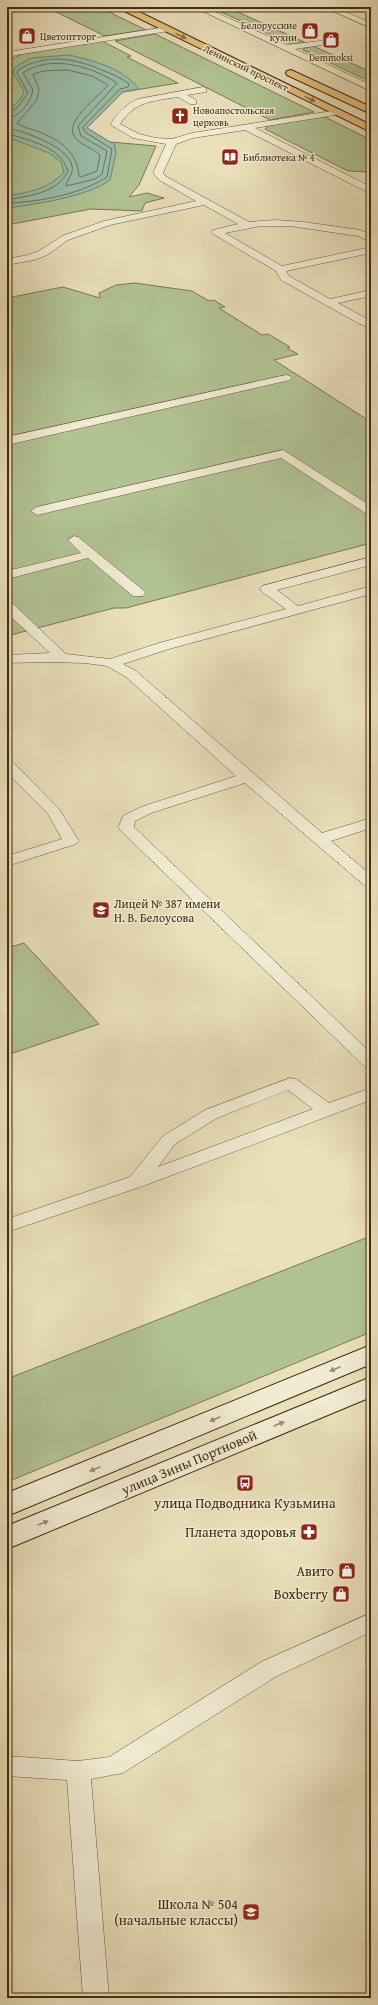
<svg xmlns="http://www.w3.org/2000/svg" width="378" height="2005" viewBox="0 0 378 2005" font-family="'Gentium Book Plus',serif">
	<rect width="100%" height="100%" fill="#eae0bb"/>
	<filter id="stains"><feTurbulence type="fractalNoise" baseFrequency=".005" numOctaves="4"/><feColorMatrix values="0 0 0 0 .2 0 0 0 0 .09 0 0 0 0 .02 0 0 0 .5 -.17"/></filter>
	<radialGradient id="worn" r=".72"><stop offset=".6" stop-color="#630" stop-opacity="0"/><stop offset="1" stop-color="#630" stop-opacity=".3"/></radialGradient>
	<!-- green -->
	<path fill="#b1c394" stroke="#7b7754" d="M46,7h53l47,23 -41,6z
		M210,7h17l79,36h-17z
		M155,34l159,78 -44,8 -155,-79z
		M102,41l29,15 -4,1 51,26 -55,9 -36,36 23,14 46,4 -17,39 -10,12 18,-4 17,5 -19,5 -3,8 -51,-2 -84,16v-164l15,-7z
		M313,46l58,26v10l-68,-32 1,-2z
		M323,116l48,24v32l-23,-1 -83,-42 3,-3z
		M135,283l57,8 17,10 5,-1 11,7 -6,1 43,27 6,-1 22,13 -3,1 11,6 -24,6 97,62v121l-245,65h-12l-107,28v-338l56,-11 37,11 -1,-5 17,-8z
		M24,943l75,81 -92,31v-107z
		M371,1236v96l-364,150v-103z"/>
	<!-- water -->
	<path fill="#99beaa" stroke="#77836e" d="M69,55c24,5 55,14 70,34l-16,3 -36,36 23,14 4,1 2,10 -6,27c-23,17 -74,24 -103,28v-12c22,-4 42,-7 57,-24l-3,-10 -12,-9 -42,-16v-26l13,-11 4,-9 -11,-18 2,-6 16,-9z"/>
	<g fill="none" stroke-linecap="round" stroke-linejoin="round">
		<!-- shore -->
		<path stroke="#6f7460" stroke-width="1" d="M68,70l24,6 16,9c-10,13 -47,37 -32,54 7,7 17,9 24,16l-3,16 -16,6 -2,-1c-2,-26 -22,-38 -45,-46 -6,-2 -12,-3 -17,-7l20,-23 2,-11 -6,-15 11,-3z
			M7,113l10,-5 11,-15 -11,-20 1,-3c28,-17 57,-12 86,1 8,3 18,7 25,13l-1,3 -8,2 -37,38 2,5 27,17 -5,28c-27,17 -64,24 -95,26v-4c21,-4 46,-7 56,-28 -9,-26 -37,-29 -61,-38
			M7,118c14,-2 23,-15 26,-28l-10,-17c27,-19 68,-7 94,10l-39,43 3,10 26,15 -5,23 -7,5 -29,7c1,-7 8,-12 6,-20 -3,-19 -48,-35 -65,-38"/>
		<!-- service casing -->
		<g stroke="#6e583e" stroke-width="1">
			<path id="service" d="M194,7h10l83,38 41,-5v4l-33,5 76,36v6z
				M324,7h10l37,16v5z
				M166,27l4,2 -1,2 -153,24 -9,3v-5l7,-2z
				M203,87l3,1v4l-19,3 9,5v4h-6l-12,-7c-25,4 -43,4 -58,27l19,10 17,4 16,1 20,-6 146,-23 1,2 -4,3 -80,13 116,59v7l-126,-64 -52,8 -17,6 -13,29 2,3 84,46 26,-2 29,2 56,8 11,5v7l-13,-6 -68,-10h-29l-36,7 57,33 89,-19v6l-85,18 3,5 41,23 41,-9v6l-33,7 33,18v7l-11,-4 -79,-44 -5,-9 -63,-37 -2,-2 2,-2 25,-6 -34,-19 -94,20 -42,15 -21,15 -13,5 -27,5v-6l21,-4 11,-4 23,-15 42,-15 92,-20 -37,-21 -6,-7 13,-29 -33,-6 -22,-13c3,-10 17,-22 27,-26z
				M286,375l4,1 2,2 -2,2 -283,65v-8z
				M283,450l88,56v9l-4,-1 -86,-56 -244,57 -6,-4 6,-4z
				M74,536l4,1 65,53 2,3 -2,3h-10l-45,-38 -81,21v-8l74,-18 -13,-13z
				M371,557v8l-94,25 21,16 73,-20v8l-202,55 -46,15 13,7 186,162 49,-15v10l-40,13 40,34v13l-6,-2 -120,-103 -94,30 -16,8 -1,6 237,226v15l-6,-1 -247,-239 5,-12 18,-9 95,-31 -110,-99 -19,-11 -22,-3 -39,-1 -39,1v-8l43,-2 -43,-40v-11l5,1 54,51 44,5 49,-16 127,-34 -24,-17 -2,-3 2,-3z
				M7,760l5,1 47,48 20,32 -3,3 -69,22v-10l55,-17 -14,-25 -41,-41z
				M290,1078l6,1 33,24 42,-15v12l-228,86 -136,46v-13l123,-42 33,-41 42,-26zM288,1090l25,19 -155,58 17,-23 42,-26z
				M371,1613v19l-94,44 -154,97 -32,6 18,219h-26l-16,-218 -60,-4v-20l71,5 31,-4 152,-95z"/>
		</g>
		<!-- secondary casing -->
		<g stroke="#452b15" stroke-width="2">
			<path id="secondary" d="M371,1345v19l-364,152v-23z
				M371,1377v20l-364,152v-23z"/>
		</g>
		<!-- primary casing -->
		<g stroke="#452b15" stroke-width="2">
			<path id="primary" d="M116,7h13l242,118v7z
				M291,70l80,37v7l-84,-39 -1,-2 1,-2z"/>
		</g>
		<!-- service -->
		<use href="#service" fill="#f1ebd3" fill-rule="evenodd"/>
		<!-- secondary -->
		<use href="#secondary" fill="#f1ebd3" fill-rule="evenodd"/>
		<!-- primary -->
		<use href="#primary" fill="#e5c07e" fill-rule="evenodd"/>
	</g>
	<!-- one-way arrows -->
	<defs><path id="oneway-solid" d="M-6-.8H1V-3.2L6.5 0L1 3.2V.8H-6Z"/></defs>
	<g fill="#8d6e44">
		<use href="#oneway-solid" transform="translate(181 36) rotate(26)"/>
		<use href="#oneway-solid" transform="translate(310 99) rotate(26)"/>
	</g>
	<g fill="#9b8b74">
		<use href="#oneway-solid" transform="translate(335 1369) rotate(157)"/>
		<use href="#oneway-solid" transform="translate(215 1419) rotate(157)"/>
		<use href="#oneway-solid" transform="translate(279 1424) rotate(-23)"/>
		<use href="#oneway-solid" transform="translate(95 1469) rotate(157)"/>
		<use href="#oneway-solid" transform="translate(43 1523) rotate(-23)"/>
	</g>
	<!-- icons -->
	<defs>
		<g id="shop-square" transform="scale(0.9)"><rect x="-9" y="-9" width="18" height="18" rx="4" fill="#8f2418" stroke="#f1ebd3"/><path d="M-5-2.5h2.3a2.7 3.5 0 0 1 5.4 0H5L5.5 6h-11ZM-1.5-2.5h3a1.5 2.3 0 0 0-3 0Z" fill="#fff"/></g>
		<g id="church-square" transform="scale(0.9)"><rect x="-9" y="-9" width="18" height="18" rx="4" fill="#8f2418" stroke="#f1ebd3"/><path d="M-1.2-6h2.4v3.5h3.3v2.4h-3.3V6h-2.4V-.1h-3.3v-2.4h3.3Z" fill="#fff"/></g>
		<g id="library-square" transform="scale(0.9)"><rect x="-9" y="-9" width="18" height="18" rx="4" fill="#8f2418" stroke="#f1ebd3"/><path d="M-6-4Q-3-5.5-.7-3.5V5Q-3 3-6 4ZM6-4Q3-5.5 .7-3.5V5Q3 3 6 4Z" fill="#fff"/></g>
		<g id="school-square" transform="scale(0.9)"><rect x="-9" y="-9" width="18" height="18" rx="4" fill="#8f2418" stroke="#f1ebd3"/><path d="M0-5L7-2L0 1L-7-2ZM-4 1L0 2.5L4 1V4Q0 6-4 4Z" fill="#fff"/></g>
		<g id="bus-square" transform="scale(0.9)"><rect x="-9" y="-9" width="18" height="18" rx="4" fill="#8f2418" stroke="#f1ebd3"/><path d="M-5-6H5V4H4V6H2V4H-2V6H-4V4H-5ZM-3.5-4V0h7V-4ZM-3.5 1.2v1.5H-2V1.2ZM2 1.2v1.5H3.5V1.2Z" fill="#fff"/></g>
		<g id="pharmacy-square" transform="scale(0.9)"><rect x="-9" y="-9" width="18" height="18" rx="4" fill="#8f2418" stroke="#f1ebd3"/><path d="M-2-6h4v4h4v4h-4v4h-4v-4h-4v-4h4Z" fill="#fff"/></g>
	</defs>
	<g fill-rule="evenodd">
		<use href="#shop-square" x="310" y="31"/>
		<use href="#shop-square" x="27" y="36"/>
		<use href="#shop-square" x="331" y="40"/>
		<use href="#church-square" x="180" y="116"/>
		<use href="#library-square" x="230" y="157"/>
		<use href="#school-square" x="101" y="910"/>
		<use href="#bus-square" x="245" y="1483"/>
		<use href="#pharmacy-square" x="309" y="1532"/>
		<use href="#shop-square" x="347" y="1571"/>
		<use href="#shop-square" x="341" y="1594"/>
		<use href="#school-square" x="251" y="1912"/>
	</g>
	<g text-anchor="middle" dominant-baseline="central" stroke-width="3" stroke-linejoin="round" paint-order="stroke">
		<!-- far-poi labels -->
		<g font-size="10" fill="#452b15" stroke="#f1ebd3" text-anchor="start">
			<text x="297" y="25" text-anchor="end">Белорусские<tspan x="297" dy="12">кухни</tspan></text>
			<text x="40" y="36">Цветоптторг</text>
			<text x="331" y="57" text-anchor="middle">Demmoksi</text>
			<text x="193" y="110">Новоапостольская<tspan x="193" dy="12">церковь</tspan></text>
			<text x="243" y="157">Библиотека № 4</text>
		</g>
		<!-- far-street labels -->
		<g font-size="10" fill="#452b15" stroke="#f1ebd3">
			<text transform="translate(246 68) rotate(26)">Ленинский проспект</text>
		</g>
		<!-- poi labels -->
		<g font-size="12" fill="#452b15" stroke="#f1ebd3" text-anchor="start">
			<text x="114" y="903">Лицей № 387 имени<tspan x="114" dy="14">Н. В. Белоусова</tspan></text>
		</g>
		<!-- near-street labels -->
		<g font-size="14" fill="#452b15" stroke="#f1ebd3">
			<text transform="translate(189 1462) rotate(-23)">улица Зины Портновой</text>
		</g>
		<!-- near-poi labels -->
		<g font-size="14" fill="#452b15" stroke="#f1ebd3" text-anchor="end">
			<text x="245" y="1503" text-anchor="middle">улица Подводника Кузьмина</text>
			<text x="296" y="1532">Планета здоровья</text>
			<text x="334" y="1571">Авито</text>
			<text x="328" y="1594">Boxberry</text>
			<text x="238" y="1904">Школа № 504<tspan x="238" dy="16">(начальные классы)</tspan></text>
		</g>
	</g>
	<!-- margin -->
	<rect width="378" height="2005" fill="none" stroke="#eae0bb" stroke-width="24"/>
	<rect x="8" y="8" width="362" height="1989" fill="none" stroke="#452b15" stroke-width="2"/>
	<rect x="12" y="12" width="354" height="1981" fill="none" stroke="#452b15"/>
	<rect width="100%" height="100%" filter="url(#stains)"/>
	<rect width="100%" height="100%" fill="url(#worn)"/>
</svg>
